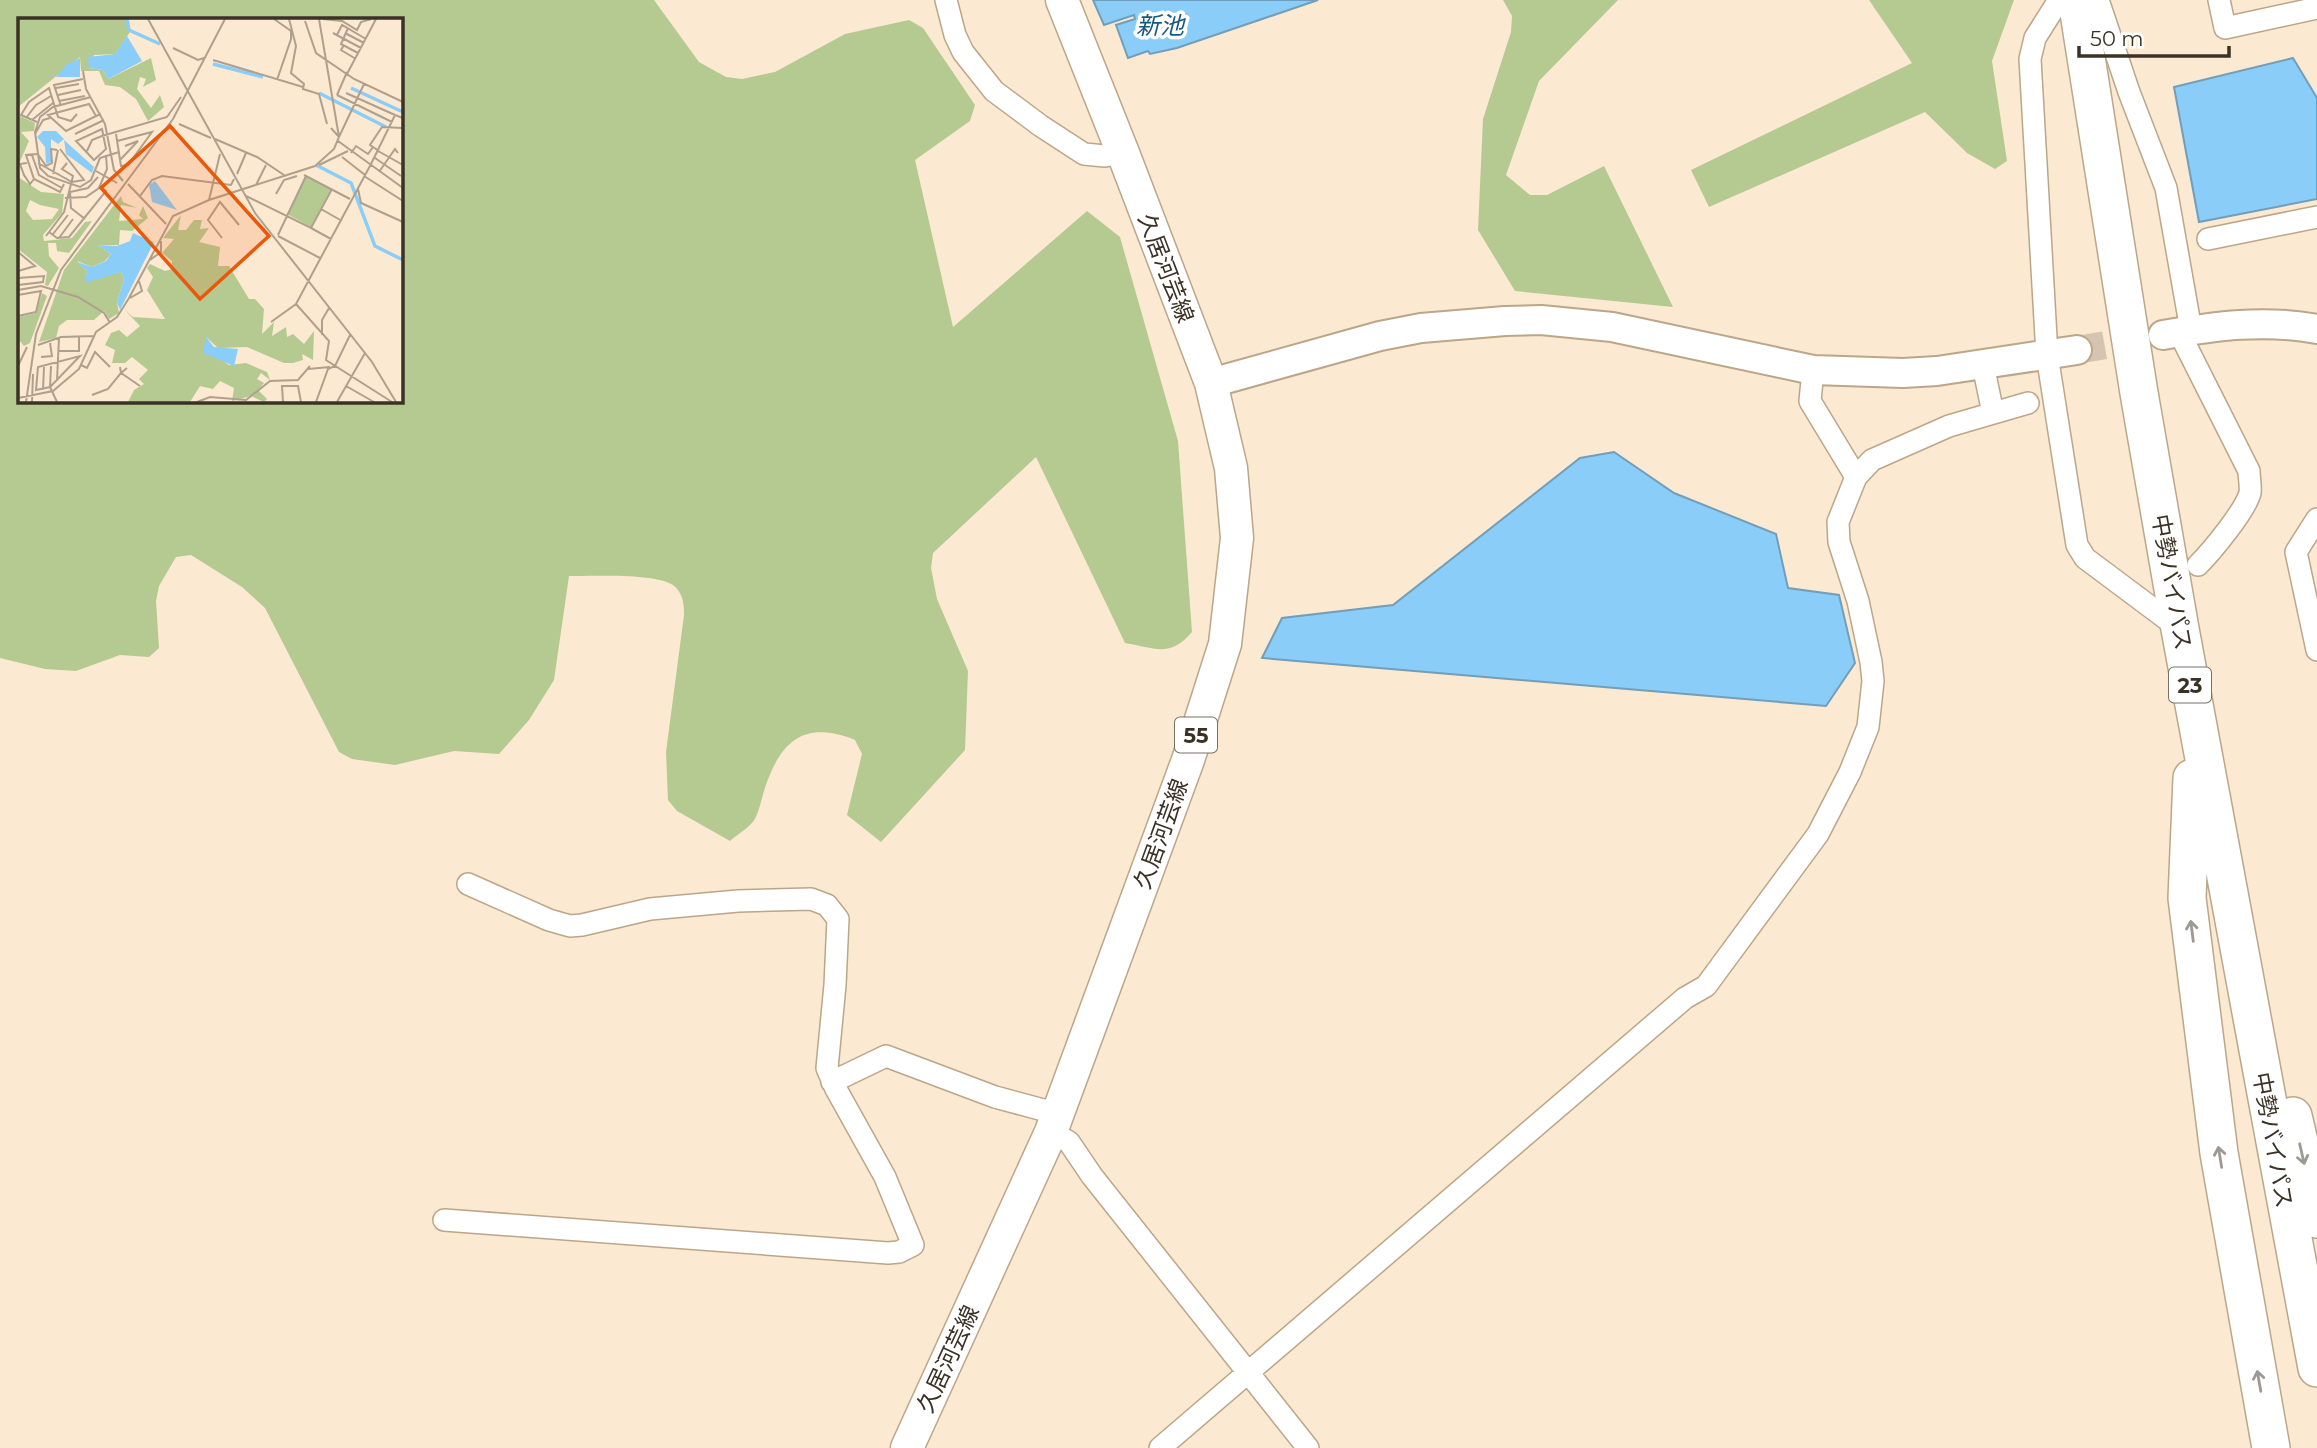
<svg xmlns="http://www.w3.org/2000/svg" width="2317" height="1448" viewBox="0 0 2317 1448" font-family="Montserrat,'Noto Sans JP',sans-serif">
	<rect width="100%" height="100%" fill="#fce9d1"/>
	<!-- green -->
	<path fill="#b5ca90" fill-rule="evenodd" d="M0,0h654l45,62 27,15 16,2 33,-7 70,-38 64,-14 14,8 52,77 -5,16 -55,39 38,167 134,-116 33,26 58,204 14,191c-22,26 -37,16 -67,11l-89,-186 -103,96 -2,15 6,31 31,72 -3,79 -84,92 -34,-27 15,-61 -7,-14c-43,-17 -69,-6 -86,37 -6,13 -8,29 -14,42 -5,8 -17,15 -25,22l-53,-30 -9,-11 -2,-48 18,-137c0,-12 -1,-22 -11,-30 -17,-12 -81,-9 -104,-9l-15,104 -25,40 -30,34 -45,-3 -59,14 -43,-6 -13,-7 -74,-144 -23,-21 -51,-32 -15,2 -17,29 -3,15 3,47 -10,9 -29,-2 -44,16 -31,-2 -45,-11zM19,19h382v382h-382z
		M1503,0h115l-79,81 -33,94 24,20h17l57,-29 69,141 -158,-16 -37,-61 5,-111 28,-87 1,-16z
		M1869,0h145l-22,61 15,100 -12,8 -28,-16 -42,-41 -216,95 -18,-37 221,-107z"/>
	<!-- water -->
	<path fill="#89cdf8" stroke="#729eb9" stroke-width="2" d="M1093,0h225l-141,48 -27,6 -2,-3 -20,7 -12,-33 19,-6 -1,-4 -30,10z
		M2293,58l24,40v101l-118,23 -25,-135z
		M1614,452l60,41 102,41 12,54 51,7 16,68 -29,43 -564,-48 20,-40 111,-13 187,-147z"/>
	<g fill="none" stroke-linecap="round" stroke-linejoin="round">
		<!-- secondary-tunnel -->
		<path stroke="#d5c4af" stroke-width="28" stroke-dasharray="28 14" stroke-linecap="butt" d="M2077,350l86,-15"/>
		<!-- street casing -->
		<g stroke="#bba689" stroke-width="24">
			<path id="street" d="M946,0l9,35 8,17 31,39 47,35 43,28 21,2 18,-3
				M2059,0l-24,38 -5,21 17,296 30,190 8,13 95,71
				M2098,0l31,92 37,96 25,142
				M2219,0l6,28 92,-20
				M2208,239l109,-22
				M2179,332l70,139c0,6 2,15 1,22 -5,18 -38,58 -52,72
				M1983,365l10,48
				M1856,477l16,-17 77,-34 79,-23
				M2317,519l-21,33 21,98
				M832,1082l54,-26 109,41 63,17
				M1051,1132l18,10 23,34 216,272
				M444,1220l444,33 11,-1 14,-7 -28,-68 -49,-88 -9,-21 8,-83 3,-66 -11,-14 -16,-6 -73,2 -88,8 -68,16 -12,1 -21,-6 -81,-36
				M1160,1448l525,-450 21,-12 112,-152 32,-62 18,-45 5,-46 -2,-19 -13,-61 -19,-59 -1,-20 18,-45 -46,-76 3,-31"/>
		</g>
		<!-- secondary casing -->
		<g stroke="#bba689" stroke-width="32">
			<path id="secondary" d="M2163,335c52,-9 101,-16 154,-6
				M1211,383l169,-47 41,-8 84,-7 36,-1 71,7 201,43 90,3 34,-2 140,-21"/>
		</g>
		<!-- primary casing -->
		<g stroke="#bba689" stroke-width="35">
			<path id="primary" d="M907,1448l144,-316 137,-372 37,-116 12,-106 -6,-70 -20,-85 -88,-230 -61,-153"/>
		</g>
		<!-- highway casing -->
		<g stroke="#bba689" stroke-width="40">
			<path id="highway" d="M2077,0l62,393 41,236 137,739
				M2192,778l-5,120 32,255 52,295
				M2293,1116l24,103"/>
		</g>
		<!-- street -->
		<use href="#street" stroke="#fff" stroke-width="21"/>
		<!-- secondary -->
		<use href="#secondary" stroke="#fff" stroke-width="28"/>
		<!-- primary -->
		<use href="#primary" stroke="#fff" stroke-width="32"/>
		<!-- highway -->
		<use href="#highway" stroke="#fff" stroke-width="37"/>
	</g>
	<!-- one-way arrows -->
	<defs><path id="oneway-shaft" d="M-6 0H5M1.5-3L5.5 0L1.5 3" fill="none" stroke-width="1.6" stroke-linecap="round" stroke-linejoin="round" transform="scale(1.75)"/></defs>
	<g stroke="#9d9892">
		<use href="#oneway-shaft" transform="translate(2192 931) rotate(-97)"/>
		<use href="#oneway-shaft" transform="translate(2302 1154) rotate(77)"/>
		<use href="#oneway-shaft" transform="translate(2220 1157) rotate(-99)"/>
		<use href="#oneway-shaft" transform="translate(2259 1381) rotate(-100)"/>
	</g>
	<g text-anchor="middle" dominant-baseline="central" stroke-width="7" stroke-linejoin="round" paint-order="stroke">
		<!-- shield labels -->
		<g fill="#fff" stroke="#767067" stroke-width="2">
			<rect x="2169" y="667.5" width="42" height="35" rx="5"/>
			<rect x="1175" y="717.5" width="42" height="35" rx="5"/>
		</g>
		<g font-size="21" font-weight="bold" fill="#3b3226">
			<text x="2190" y="685">23</text>
			<text x="1196" y="735">55</text>
		</g>
		<!-- street labels -->
		<g font-size="23" fill="#3b3226" stroke="#fff">
			<text transform="translate(1166 268) rotate(69)">久居河芸線</text>
			<text transform="translate(2172 582) rotate(80)">中勢バイパス</text>
			<text transform="translate(1161 834) rotate(-70)">久居河芸線</text>
			<text transform="translate(2273 1140) rotate(80)">中勢バイパス</text>
			<text transform="translate(948 1359) rotate(-65)">久居河芸線</text>
		</g>
		<!-- water labels -->
		<g font-size="24" font-style="italic" fill="#165a7d" stroke="#fff">
			<text x="1160" y="25">新池</text>
		</g>
	</g>
	<!-- overview -->
	<g transform="translate(18 18)">
		<rect width="385" height="385" fill="#fce9d1"/>
		<path d="M0,1h110l2,13 -15,22 -21,1 -5,13 14,2 5,9 43,-21 5,22 -13,7 3,-8 -6,-2 -3,12 14,19 9,-13 4,12 -16,14 -12,-22 -16,-12 -15,-2 -6,-14h-18l-1,-14 -62,50zM2,98l15,7 -1,8 -13,1 8,9 -11,25zM0,159l23,15 23,2 -2,19 -19,22 1,6 28,-3 13,-16 7,-1 -23,32 -12,-2 -1,-8h-8l1,13 10,12 -11,18 -3,-1 2,-13 -29,-23zM12,182l10,5 19,4 -7,10 -19,1 -7,-9zM288,159l25,12 -20,38 -24,-13zM103,178l2,6 14,6 -16,-3 -2,16 24,-2 -4,-4 4,-9 5,12 -16,13 -12,-1 -1,15h-21l13,9 -6,7 -13,6 -15,-6 10,10 -1,8 35,-7 3,7 -7,23 2,11 -10,6 -5,-8 -10,9h-27l-8,6 -3,12 -17,4 25,-72zM163,197l-3,15h8l8,-10h8l-2,9 9,-1 -10,14 21,5 -2,19h11l20,33h6l9,10 -2,25 12,-12 -2,14 14,-9 1,10 6,-3 11,10 10,-13 -1,29 -11,-6 1,6 -10,3h-9l-37,-16 -29,1 -12,-11 11,20 12,8 17,-2 21,9 3,8 -9,-7 -4,6 7,4 -6,7 9,9 -3,3 -13,-6 -19,5 2,-13 -14,-7 -7,8 -13,-3 -10,16h-62l6,-12 10,-6 -5,-5 9,-9 -16,-13 -7,6h-13l3,-13 -10,-5 6,-12 8,-3 8,7 13,-11 -15,-16 8,7 32,2 -18,-29 6,-13 -6,-9 3,-4 15,7 7,-2v-8l-10,-8 12,-14 -11,-1zM24,275l5,3 -17,47 -6,3 -6,-7v-22l18,-4z" fill="#b5ca90" fill-rule="evenodd"/>
		<path d="M109,18l15,25 -34,18 -5,-9 -14,-2 -1,-11 27,-3zM62,40v19h-24l10,-12zM25,113h13l8,8 -6,5 -7,-5v23l-5,2 -1,-17 -8,-10zM46,122l30,27 -2,6 -26,-19zM137,163l22,29 -25,-8 -3,-17zM115,215l21,9 -34,68 -3,-8 7,-23 -3,-7 -36,11 2,-12 -10,-9 15,5 14,-6 5,-7 -13,-9 19,1 13,-5zM188,319l8,10 24,2 -4,17 -31,-13z" fill="#89cdf8"/>
		<path fill="none" stroke="#89cdf8" stroke-width="3.5" d="M109,1l2,11 31,14M195,46l50,13M333,70l52,24M301,75l67,34M298,147l35,18 24,63 28,14"/>
		<path fill="none" stroke="#afa08d" stroke-width="2" d="M130,1l107,194 117,149 24,40M256,1l17,12v8l-14,41M271,1l7,27 -5,27 13,11 -1,5 16,5 8,30M305,1l19,2 15,9 4,-8 10,-3M287,3l11,32 38,26 49,23M330,10l-7,16 17,9M315,15l28,15M327,15l19,10M319,17l5,-10 24,14M326,27l-3,5 15,9M155,30l25,12 6,-2M195,42l90,27M65,53l3,18 19,35 9,46 9,11M329,56l29,-55M38,70l23,-4M328,75l49,22M40,77l23,-5M319,77l55,27M319,77l10,-23M73,79l-38,10 -13,10 -5,15 5,36 8,8 32,11 11,-7 9,-22 19,-6M41,83l26,-5M43,88l-7,-21 29,-6M78,98l-7,-12 -41,11 18,16 30,-15 5,-2M8,100l10,-13 15,-9M14,102l21,-17M19,104l-16,-7 8,-13 20,-14 9,29 13,4 6,-7M161,106l32,14M313,110l8,9 25,-53M84,111l4,20 -12,11 -18,-19zM17,116l8,-14 7,-2M57,116l29,-14M98,116l5,32 7,-1 24,-33 -35,9M197,121l42,18 27,18M320,123l65,47M69,133l5,-11 10,-4 65,-19 14,-20M360,133l25,14M361,133l-9,-6 12,-18 21,1M19,135l9,13 6,-3 -1,-14 6,1M333,135l5,-7 12,8 5,-7M19,136l-11,1 8,24 26,13 4,-8M14,137l7,20 23,13M324,139l23,18M357,140l26,18M102,142l18,-19 -13,5M9,145l-7,1 4,11 6,9 4,-5M20,145l34,19 12,-2 -24,-31M353,146l24,-49 8,3M301,147l29,-14M78,153l21,12M361,154l16,-23 3,4M35,156l5,-24M219,156l9,-21M286,157l46,24M346,158l39,25M110,166l38,40M238,167l10,-20M340,171l3,14 42,19M258,176l8,-14 13,-4M122,178l12,-16 10,-4 69,9 3,-6M228,178l65,32 21,-39M47,180l21,-1 13,-9 8,-19 -1,-14M191,182l11,-46M303,191l21,12M67,201l-14,-11 -1,-16 18,-4 10,-11M293,210l20,11M31,214l8,6 12,-1 37,-46 -6,-4M35,216l15,-19M260,217l28,-59M28,218l18,-24 9,-36 -11,-7 5,-6M260,218l42,22M41,220l14,-19M204,220l-14,-18 12,-18 19,23M0,234l17,14 -17,5M132,242l11,-8v-11M0,260l26,-2 -1,6 -25,3M0,272l23,-4 37,11 26,16 6,10M0,277l23,-4 -5,21 -18,4M112,280l12,-7 -3,-10M278,286l33,37 -3,19 66,42M253,304l25,-18 75,-140M304,317v-15l7,-12M20,327l23,-8 33,-1M40,333h21v-15M62,338l-30,31 -14,3 2,-23zM23,339l11,-1 -2,-13M63,347l6,3 8,-16 15,15M0,348l9,-19M33,348l-1,21 7,15M109,350l-6,5 19,13M290,351l22,-2M39,362l2,-42M328,368l28,16M25,372l1,-23M74,377l16,-6 13,-16 -1,-6M0,380l35,-7 26,-22 17,-37 21,-15 12,-19 44,-82 36,-16 106,-34 19,-17 5,-12 -20,-118M8,384l10,-68 25,-64 112,-151 52,-100M14,384l1,-28M179,384l13,-5 36,3 24,-19 28,-1 12,-14M265,384l-1,-16h16l3,16M298,384l12,-33 7,-3 15,-31M319,384l28,-49"/>
		<path fill="#e8590c" fill-opacity="0.15" stroke="#e8590c" stroke-width="3.5" d="M152,108l99,110 -69,63 -99,-111z"/>
		<rect width="385" height="385" fill="none" stroke="#3b3226" stroke-width="3.5"/>
	</g>
	<!-- scale -->
	<path d="M2079 46v10h150v-10" fill="none" stroke="#3b3226" stroke-width="3.5"/>
	<text x="2090" y="46" font-size="21" fill="#3b3226" stroke="#ffffff" stroke-width="5" paint-order="stroke">50 m</text>
</svg>
